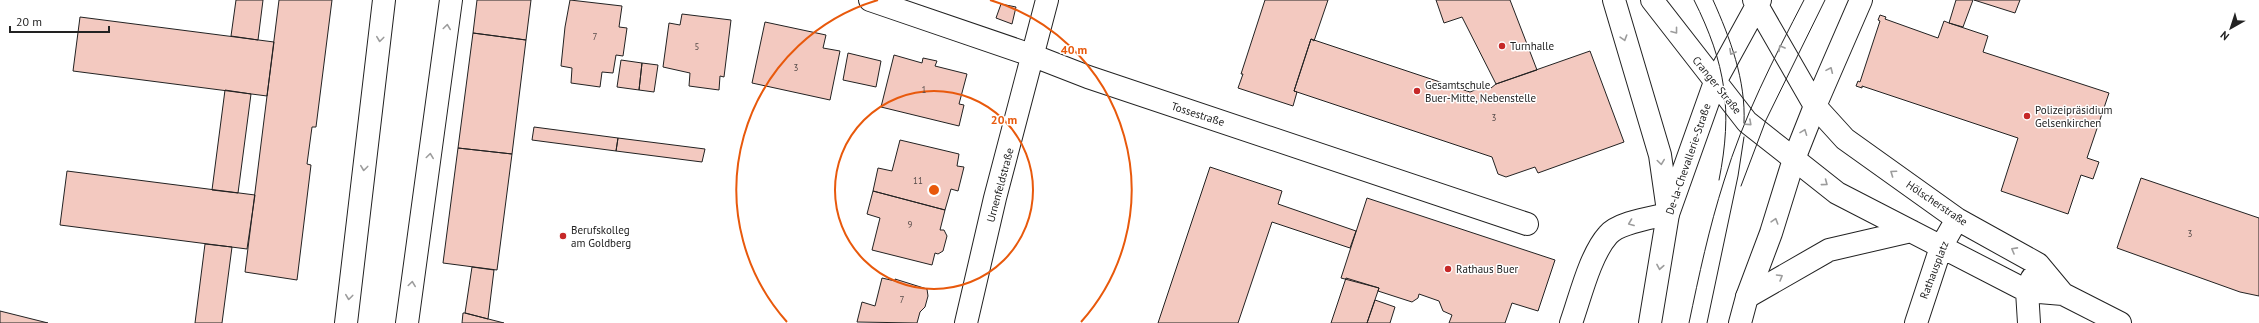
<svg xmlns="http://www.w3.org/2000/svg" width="2259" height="323" viewBox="0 0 2259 323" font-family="'PT Sans',sans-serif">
	<rect width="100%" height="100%" fill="#fff"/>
	<!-- building -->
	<path fill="#f3c9c0" stroke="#222" d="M236,0h27l-5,40 -27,-4z
		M279,0h53l-16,127h-4l-5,37 4,1 -14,115 -52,-8z
		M477,0h54l-5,40 -53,-7z
		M570,0l52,6 -3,21 8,1 -4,28 -7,-1 -3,18 -11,-1 -2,15 -29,-4 1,-15 -11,-2 4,-39z
		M1265,0h63l-14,41 -3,-2 -17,52 3,1 -4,14 -55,-18 5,-14h-2z
		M1436,0h74l27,70 -41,14 -34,-67 -18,6z
		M1956,0h17l-10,27 -14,-4z
		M1974,0h46l-5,13z
		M1001,4l15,3 -4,17 -16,-6z
		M682,14l49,6 -7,57 -4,-1 -1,14 -30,-4 1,-13 -27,-6 6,-44 11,2z
		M1880,15l6,2 -1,2 53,19 6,-17 5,2 39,13 -5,16 126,41 -22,65 12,4 -6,17 -12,-4 -13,39 -67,-23 17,-53 -156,-52v2l-6,-2 2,-5 2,1 20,-61 -2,-1z
		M80,17l194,25 -7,54 -194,-25z
		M765,22l61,13 -3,13 17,3 -10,49 -78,-17z
		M473,33l53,7 -14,114 -54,-6z
		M1311,39l159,53 10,-4h11l5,-4 94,-33 34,91 -86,31 -3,-6 -29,10 -8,-3 -6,-17 -198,-66z
		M848,53l33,8 -5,26 -33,-7z
		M894,55l28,8 1,-5 14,3 -2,5 32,8 -8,30 5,1 -5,21 -78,-19z
		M621,60l21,3 -3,27 -22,-3z
		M642,63l16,2 -4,27 -15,-2z
		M225,90l26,4 -13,99 -26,-3z
		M534,127l84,11 -2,13 -84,-11z
		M618,138l87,11 -3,13 -86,-11z
		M900,140l59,14 -2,12 7,1 -6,24 -7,-2 -6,21 -72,-19 5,-23 14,3z
		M458,148l54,6 -15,116 -54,-7z
		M1210,167l72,24 -4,13 78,27 -6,17 -78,-26 -34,101h-80z
		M67,171l188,24 -8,54 -187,-24z
		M2141,178l118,40v78l-19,-4 -123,-44z
		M873,191l72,19 -5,20h4l3,6 -4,15 -5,3 -3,-1 -3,12 -60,-15 8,-32 -13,-4z
		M1367,198l188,62 -17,51 -26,-8 -7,20h-56l3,-8 -9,-4 -4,-10 -20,-7 -1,4 -6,4 -34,-11 1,-3 -38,-10z
		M205,244l27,3 -10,76h-27z
		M472,267l22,3 -6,49 -23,-6z
		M882,278l13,3v-2l32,10 1,7 -3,11 -5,5 -3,11 -60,-1 5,-20 13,4z
		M1346,278l33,10 -12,35h-36z
		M1375,300l20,7 -5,16h-23z
		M0,311l48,12h-48z
		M463,313h2l39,10h-42z"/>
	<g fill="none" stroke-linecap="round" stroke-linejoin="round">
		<!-- minor casing -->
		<g stroke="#222" stroke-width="24">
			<path id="minor" d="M870,0l164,56 54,21 439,147
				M1815,106l30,33 112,80 81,45 25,30 57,29
				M1794,159l43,34 190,98 36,3
				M1747,297l82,-47 82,-19
				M346,323l38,-323
				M407,323l44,-323
				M966,323l29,-125 52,-198
				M1571,323c9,-25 19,-68 37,-88 11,-13 44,-17 60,-21
				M1916,323l25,-76 16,-28
				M2029,323l-2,-32 5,-13"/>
		</g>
		<!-- major casing -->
		<g stroke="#222" stroke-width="24">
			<path id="major" d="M1614,0l46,155 8,56
				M1652,0l95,122 47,37
				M1754,0l61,106
				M1650,323l18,-109 47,-132 45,-82
				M1740,323l7,-26 24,-64 23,-74 21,-53 46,-106"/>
		</g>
		<!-- minor -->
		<use href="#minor" stroke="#fff" stroke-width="22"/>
		<!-- major -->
		<use href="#major" stroke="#fff" stroke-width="22"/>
		<!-- tram -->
		<path stroke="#222" stroke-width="1" d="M1694,0c32,64 39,110 25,180
			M1713,0c17,38 33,80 31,123
			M1741,186l25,-66 59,-120
			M1689,323c10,-48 20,-95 35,-142 19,-63 50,-123 80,-181
			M1707,323l31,-147 6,-39"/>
	</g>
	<!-- one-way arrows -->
	<defs><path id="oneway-chevron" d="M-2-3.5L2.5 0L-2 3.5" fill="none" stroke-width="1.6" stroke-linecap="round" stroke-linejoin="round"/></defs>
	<g stroke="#9c9c9c">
		<use href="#oneway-chevron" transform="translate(447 27) rotate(-82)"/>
		<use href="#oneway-chevron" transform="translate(1675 31) rotate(52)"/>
		<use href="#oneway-chevron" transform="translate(1624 38) rotate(73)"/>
		<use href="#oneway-chevron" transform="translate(380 39) rotate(97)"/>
		<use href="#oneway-chevron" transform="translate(1781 48) rotate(-119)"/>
		<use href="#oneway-chevron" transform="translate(1732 52) rotate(119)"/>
		<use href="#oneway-chevron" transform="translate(1830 70) rotate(-66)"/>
		<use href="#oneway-chevron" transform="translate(1749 123) rotate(42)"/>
		<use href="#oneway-chevron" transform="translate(1804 132) rotate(-69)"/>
		<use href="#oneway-chevron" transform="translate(430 156) rotate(-82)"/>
		<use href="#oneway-chevron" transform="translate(1661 162) rotate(82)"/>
		<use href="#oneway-chevron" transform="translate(364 168) rotate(97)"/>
		<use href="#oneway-chevron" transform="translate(1893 173) rotate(-145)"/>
		<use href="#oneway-chevron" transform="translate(1825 183) rotate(37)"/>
		<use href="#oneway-chevron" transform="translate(1775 221) rotate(-73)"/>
		<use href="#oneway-chevron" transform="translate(1631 223) rotate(159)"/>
		<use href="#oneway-chevron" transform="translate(2014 250) rotate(-151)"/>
		<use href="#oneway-chevron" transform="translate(1660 267) rotate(100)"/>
		<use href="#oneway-chevron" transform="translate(1780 277) rotate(-30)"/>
		<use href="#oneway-chevron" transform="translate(412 284) rotate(-82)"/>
		<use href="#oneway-chevron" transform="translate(349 297) rotate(97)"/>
	</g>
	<!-- distance rings -->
	<g fill="none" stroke="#e8590c" stroke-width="2">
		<circle cx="934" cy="190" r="99"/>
		<path d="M787 322A198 198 0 0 1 878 0M990 0A198 198 0 0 1 1081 322"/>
	</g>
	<!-- markers -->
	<g fill="#c62828" stroke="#fff" stroke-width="1.5">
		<circle cx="1502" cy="46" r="4"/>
		<circle cx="1417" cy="91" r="4"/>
		<circle cx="2027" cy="116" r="4"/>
		<circle cx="563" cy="236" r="4"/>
		<circle cx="1448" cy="269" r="4"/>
	</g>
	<g text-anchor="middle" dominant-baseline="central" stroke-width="3" stroke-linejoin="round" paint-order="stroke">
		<!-- number labels -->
		<g font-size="9" fill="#564c4a">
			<text x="595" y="36">7</text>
			<text x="697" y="46">5</text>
			<text x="796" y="67">3</text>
			<text x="924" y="89">1</text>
			<text x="1494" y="117">3</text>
			<text x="918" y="180">11</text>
			<text x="910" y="224">9</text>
			<text x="2190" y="233">3</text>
			<text x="902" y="299">7</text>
		</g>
		<!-- poi labels -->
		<g font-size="11" fill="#222" stroke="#fff" text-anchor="start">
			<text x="1510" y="46">Turnhalle</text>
			<text x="1425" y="85">Gesamtschule<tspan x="1425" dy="13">Buer-Mitte, Nebenstelle</tspan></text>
			<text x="2035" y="110">Polizeipräsidium<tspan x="2035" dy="13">Gelsenkirchen</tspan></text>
			<text x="571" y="230">Berufskolleg<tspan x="571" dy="13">am Goldberg</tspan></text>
			<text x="1456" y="269">Rathaus Buer</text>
		</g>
		<!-- street labels -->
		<g font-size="11" fill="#222" stroke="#fff">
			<text transform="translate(1717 85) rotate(51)">Cranger Straße</text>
			<text transform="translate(1198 114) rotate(18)">Tossestraße</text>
			<text transform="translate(1688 159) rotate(-71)">De-la-Chevallerie-Straße</text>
			<text transform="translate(1000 185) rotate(-75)">Urnenfeldstraße</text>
			<text transform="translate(1937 203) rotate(34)">Hölscherstraße</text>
			<text transform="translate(1934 270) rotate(-69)">Rathausplatz</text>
		</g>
	</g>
	<circle cx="934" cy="190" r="6" fill="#e8590c" stroke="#fff" stroke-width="2"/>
	<g font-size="12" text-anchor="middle" font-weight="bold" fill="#e8590c" stroke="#fff" stroke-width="3" stroke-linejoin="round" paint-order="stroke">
		<text x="1074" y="54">40 m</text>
		<text x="1004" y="124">20 m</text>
	</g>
	<!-- north arrow -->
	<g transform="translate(2231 28) rotate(219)" stroke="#ffffff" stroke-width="3" paint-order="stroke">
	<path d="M0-3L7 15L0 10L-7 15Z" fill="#222222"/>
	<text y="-6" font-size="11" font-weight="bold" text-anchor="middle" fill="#222222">N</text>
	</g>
	<!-- scale -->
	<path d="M10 26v6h99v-6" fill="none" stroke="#222222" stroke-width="2"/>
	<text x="16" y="26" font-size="12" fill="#222222" stroke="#ffffff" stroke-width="3" paint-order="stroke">20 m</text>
</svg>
